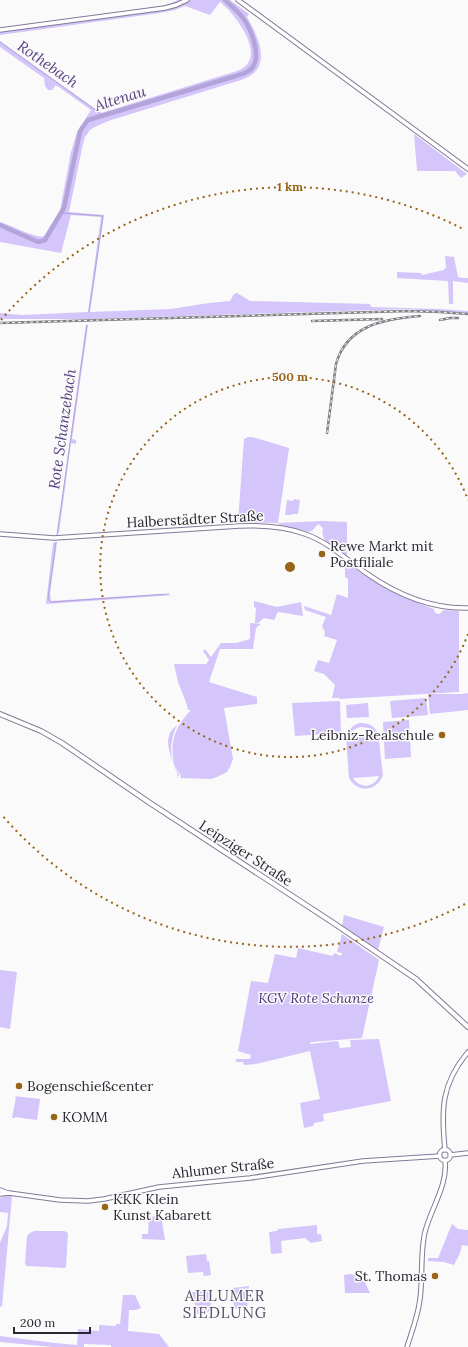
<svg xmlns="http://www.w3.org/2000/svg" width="468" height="1347" viewBox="0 0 468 1347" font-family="Lora,serif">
	<rect width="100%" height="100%" fill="#fafafa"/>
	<!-- green -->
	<path fill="#d4c5fb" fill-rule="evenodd" d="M178,0h52l19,14 -2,3c8,14 22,40 8,55 -4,4 -9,6 -14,8l-133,41 -13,6 -5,3 -5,7 -3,11 -13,64 35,3 -14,97 81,-3 38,-6 21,-2 4,-7 3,-1 13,8 120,3 1,3 68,2 29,2v2l-61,-4 -317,10h-90v-6l22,2 66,-3 13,-95 -30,-2 -10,38 -61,-11v-20c11,3 36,17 44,14l16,-26 11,-58 6,-20 14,-22 -35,-25 -4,5h-4l-3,-4 -1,-8 -44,-31v-6l101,72 136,-42c5,-2 10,-5 12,-10 9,-17 -16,-49 -29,-59l-10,13 -25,-9 -10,4 -15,3 -160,22v-7l162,-22 7,-2z
		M414,134l49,37 4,3 -6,4 -6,-7h-38z
		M445,256l9,1 4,20 5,1h5v5l-15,-2v23h-4l-1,-23 -51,-3v-6l24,1 1,2 22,-5 2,-3z
		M86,325h2l-16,114 4,1v4l-5,-1 -12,90 -2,1z
		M248,437h4l37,11 -11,75 44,-2 25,1v35c-10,-7 -28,-15 -24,-29l-5,-4 -6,7 -4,1 -30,-8v-1l-40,-1 6,-83z
		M294,499l6,1 -2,14h-6l-1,1h-6l2,-15 6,1z
		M57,542l-7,51 1,8 109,-7v1h14l-128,9 7,-61z
		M347,563c28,21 54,34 87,46l1,4 4,1 5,-4 15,1v81l-120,7v-2l-1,1h-6l3,-13 -11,-11 -10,-3 4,-11 11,3 8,-23 -13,-4 1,-4 -3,-6 4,-9 -21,-7 -1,-4 27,9 6,-21 11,4v-19l-3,-2v-12z
		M254,601l23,6 24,-5 2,14 -25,-4 -4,8 -10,-2 -6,5h-3l1,-15 -2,-1z
		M250,623l11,1 -5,4 -3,21h-33l-11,33 48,15v7l-33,4 9,51 -3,8 -3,5 -10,5 -6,2 -31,-1 1,-2 -6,-10 4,9 -2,3c1,-5 -1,-8 -3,-13 -3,-8 -8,-21 -5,-29 1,-5 5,-8 8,-11 -6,13 -8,26 -3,40 -4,-24 0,-37 17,-55h-3l-1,-5 -9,-23 -4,-18h32l3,-4 -6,-9 2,-2 6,8 10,-14h15l14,-4z
		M468,693v17l-38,4 -2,-20h34z
		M426,698l2,17 -36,3 -2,-17z
		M340,701l1,32 -46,3 -3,-33z
		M368,703l1,14 -22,1 -1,-13z
		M409,720l2,37 -26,2 -2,-37z
		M360,723c18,0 19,12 20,27 1,8 2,17 3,25 -6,17 -26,18 -34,3l-3,-41c2,-8 7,-12 14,-14zM360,727l10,1 6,7 -27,2 4,-7zM379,776c-5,12 -19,13 -26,2z
		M344,915l40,12 -6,23 -36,-24z
		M342,934l37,26 -17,78 -50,4 -2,1v1l28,-3 2,7 11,-1 -1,-7 29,-1 12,62 -68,13 1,7 -10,2 -1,3 -9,2 -4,-25 20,-4 -10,-48 -54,13 -12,1 -1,-3h-7v-3h14l1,-4 -13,-4 13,-70 17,2 7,-29 21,4 2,-10 35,8 1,-3 7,3 1,-3 -5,-1z
		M0,970l17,2 -7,57 -10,-2z
		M14,1096l26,3 -3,21 -22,-3v1h-3l4,-21z
		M4,1196h8l-10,111 -2,-1v-63l7,-17 1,-13 -8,-1v-14z
		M161,1216l4,24 -23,-1v-5h6l1,-17z
		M452,1224l6,5 10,1v16l-6,-1 -2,8 -6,12 -10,-3 -16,-1v-3h10z
		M317,1225v9h4l1,7 -11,2 -6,-5 -24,3 1,12 -11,1 -2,-22 8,-1 1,-2z
		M34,1231h30l4,2 -2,33 -1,2 -38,-2 -2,-2 2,-28 3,-3z
		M206,1254l1,7h2l2,14 -7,1 -1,-4 -15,1 -2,-17z
		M351,1274l12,4 7,15h-25l-1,-18z
		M249,1286l-2,23h-13l-1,-21z
		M210,1290l1,21 -14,3 -3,-16h-2v-6z
		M123,1295h12l6,13 -5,2h-7l-1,21 31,3 10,13h-58v-2l-27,-1v3h-31l-53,-5v-6l55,7 22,2 1,-16 21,2v-6l17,1v-2h4z"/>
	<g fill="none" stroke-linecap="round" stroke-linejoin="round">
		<!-- stream -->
		<path stroke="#b2a3d9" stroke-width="1" d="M0,42l104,74
			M62,213l41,3 -14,96
			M57,535l30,-210
			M56,542l-8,57 3,3 118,-8"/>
		<!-- river -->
		<path stroke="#b2a3d9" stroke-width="4.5" d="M0,225l38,17 4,-1 3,-1 19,-32 16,-76 2,-4 6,-8 148,-44c5,-2 12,-3 16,-8 10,-12 -1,-39 -9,-50 -5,-7 -12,-12 -18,-18"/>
		<!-- secondary casing -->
		<g stroke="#827a96" stroke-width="5.5">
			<path id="secondary" d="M238,0l230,169
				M0,30l165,-22 11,-3 11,-5
				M0,534l54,4 185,-12c22,-1 45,0 66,8 23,8 41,25 61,39 30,21 65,36 102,35
				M439.5 1155a5.5 5.5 0 1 1 11 0a5.5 5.5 0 1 1-11 0Z
				M445,1150c-4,-40 -4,-66 23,-98
				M450,1155l18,-2
				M0,1190l8,3
				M0,1194l9,-1 51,7 28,1 16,-2 55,-12 91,-9 113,-17 77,-5
				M407,1347c5,-16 11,-31 13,-48 3,-21 0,-47 5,-67 6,-24 23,-47 20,-71"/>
		</g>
		<!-- primary casing -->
		<g stroke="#827a96" stroke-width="6">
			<path id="primary" d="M0,714l41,17 21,12 88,60 182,119 84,57 52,48"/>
		</g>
		<!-- secondary -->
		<use href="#secondary" stroke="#fff" stroke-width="3.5"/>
		<!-- primary -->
		<use href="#primary" stroke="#fff" stroke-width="4"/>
		<!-- rail casing -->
		<g stroke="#828087" stroke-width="2.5">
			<path id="rail" d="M440,320l10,-2h8
				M312,321l70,-2
				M0,323l407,-12 33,1 28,2
				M327,433l9,-69c11,-39 48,-45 84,-48"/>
		</g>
		<!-- rail -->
		<use href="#rail" stroke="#fafafa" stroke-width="1" stroke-dasharray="3" stroke-linecap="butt"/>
	</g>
	<!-- distance rings -->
	<g fill="none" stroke="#976518" stroke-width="2" stroke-dasharray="2 4">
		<path d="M468 634A190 190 0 1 1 468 500"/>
		<path d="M465 904A380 380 0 0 1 1 814M1 320A380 380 0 0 1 465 230"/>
	</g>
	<!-- markers -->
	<g fill="#976518" stroke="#fafafa" stroke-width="1.5">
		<circle cx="322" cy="554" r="4"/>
		<circle cx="442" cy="735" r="4"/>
		<circle cx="19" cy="1086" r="4"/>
		<circle cx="54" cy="1117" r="4"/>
		<circle cx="105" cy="1207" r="4"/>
		<circle cx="435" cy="1276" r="4"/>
	</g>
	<g text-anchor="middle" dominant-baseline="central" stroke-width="3" stroke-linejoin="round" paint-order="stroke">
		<!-- street labels -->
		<g font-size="14" fill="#2a2632" stroke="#fafafa">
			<text transform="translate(195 519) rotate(-3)">Halberstädter Straße</text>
			<text transform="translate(246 853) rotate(33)">Leipziger Straße</text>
			<text transform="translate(223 1168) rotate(-6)">Ahlumer Straße</text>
		</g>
		<!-- poi labels -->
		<g font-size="14" fill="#2a2632" stroke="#fafafa" text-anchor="start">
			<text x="330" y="546">Rewe Markt mit<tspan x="330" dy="16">Postfiliale</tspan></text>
			<text x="434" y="735" text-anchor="end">Leibniz-Realschule</text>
			<text x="27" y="1086">Bogenschießcenter</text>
			<text x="62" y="1117">KOMM</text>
			<text x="113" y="1199">KKK Klein<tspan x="113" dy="16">Kunst Kabarett</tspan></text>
			<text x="427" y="1276" text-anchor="end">St. Thomas</text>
		</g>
		<!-- park labels -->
		<g font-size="14" font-style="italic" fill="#50397b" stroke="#fafafa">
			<text x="316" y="998">KGV Rote Schanze</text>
		</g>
		<!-- water labels -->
		<g font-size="15" font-style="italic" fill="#574082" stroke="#fafafa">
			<text transform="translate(48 64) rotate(35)">Rothebach</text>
			<text transform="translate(120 98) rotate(-17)">Altenau</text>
			<text transform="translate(62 429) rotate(-82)">Rote Schanzebach</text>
		</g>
		<!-- neighbourhood labels -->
		<g font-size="15" letter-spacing="1" fill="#554d68" stroke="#fafafa">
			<text x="225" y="1295">AHLUMER<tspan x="225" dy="17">SIEDLUNG</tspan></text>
		</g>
	</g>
	<circle cx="290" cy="567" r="6" fill="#976518" stroke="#fafafa" stroke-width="2"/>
	<g font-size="12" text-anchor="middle" font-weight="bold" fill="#976518" stroke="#fafafa" stroke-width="3" stroke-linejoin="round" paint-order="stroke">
		<text x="290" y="191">1 km</text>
		<text x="290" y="381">500 m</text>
	</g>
	<!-- scale -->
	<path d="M14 1327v6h76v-6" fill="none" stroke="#2a2632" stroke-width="2"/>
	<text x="20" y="1327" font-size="12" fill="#2a2632" stroke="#fafafa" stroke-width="3" paint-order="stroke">200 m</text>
</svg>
